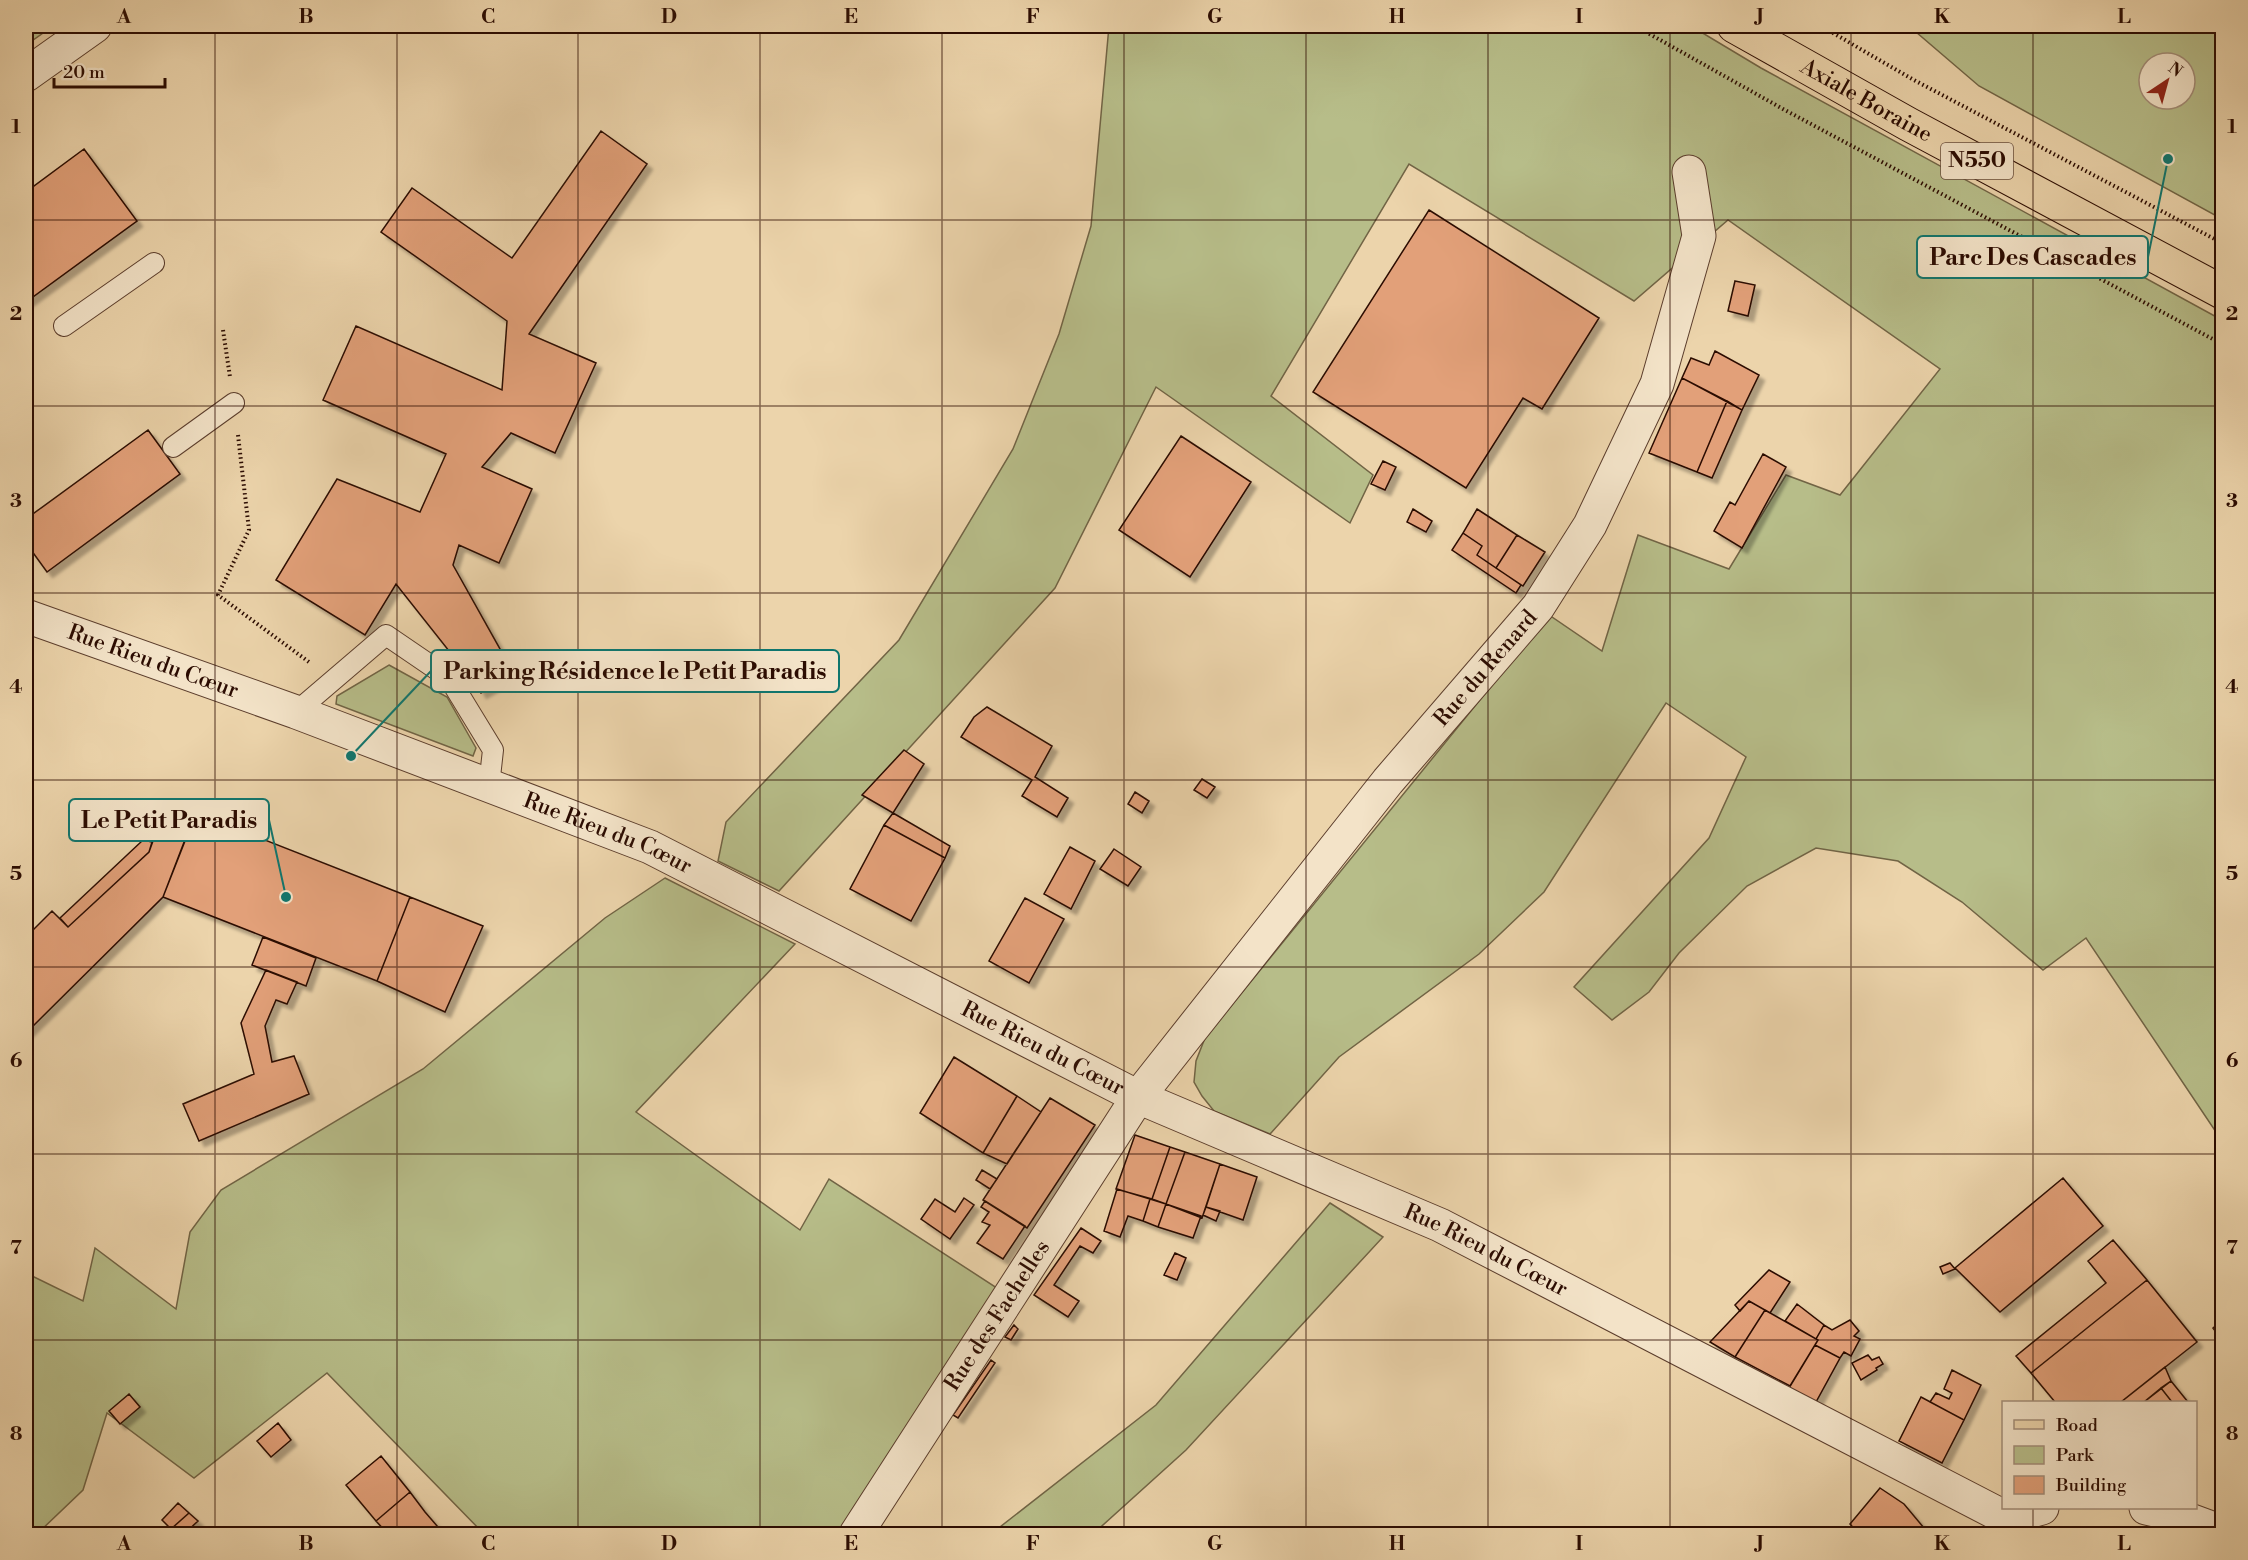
<svg xmlns="http://www.w3.org/2000/svg" width="2248" height="1560" viewBox="0 0 2248 1560" font-family="'Libre Bodoni',serif">
	<defs>
		<filter id="shadow"><feDropShadow dx="5.5" dy="5.5" stdDeviation="1.5" flood-color="#0004"/></filter>
	</defs>
	<rect width="100%" height="100%" fill="#ecd4ab"/>
	<filter id="stains"><feTurbulence type="fractalNoise" baseFrequency=".00333" numOctaves="4"/><feColorMatrix values="0 0 0 0 .2 0 0 0 0 .09 0 0 0 0 .02 0 0 0 .5 -.17"/></filter>
	<radialGradient id="worn" r=".72"><stop offset=".6" stop-color="#630" stop-opacity="0"/><stop offset="1" stop-color="#630" stop-opacity=".3"/></radialGradient>
	<!-- green -->
	<path fill="#b7bd89" stroke="#716445" stroke-width="1.5" fill-rule="evenodd" d="M26,26h27l-27,19z
		M1109,26h582l70,42 461,252v821l-136,-203 -43,32 -81,-68 -64,-41 -82,-13 -69,38 -68,67 -30,39 -37,28 -38,-33 135,-149 37,-81 -80,-54 -122,189 -65,62 -140,103 -69,77 -56,-23 -12,-15 -8,-14 2,-21 9,-23 344,-423 53,36 36,-116 91,34 57,-94 54,20 100,-126 -212,-149 -94,81 -225,-137 -138,232 102,79 -23,48 -194,-136 -101,201 -276,303 -61,-30 8,-39 173,-182 114,-191 46,-115 32,-108z
		M1909,26h313v193l-243,-133zM2149,63h36v36h-36z
		M389,665l58,32 29,51 -3,8 -137,-52 1,-8z
		M665,878l130,66 -159,168 164,118 29,-51 171,111 -126,244h-390l-157,-161 -133,105 -87,-65 -24,77 -46,44h-11v-261l57,28 12,-53 81,61 14,-77 31,-42 202,-121 182,-151z
		M1330,1203l53,34 -197,213 -93,84h-102l165,-129z"/>
	<!-- building -->
	<path fill="#e2a079" stroke="#2b0b01" stroke-width="1.5" filter="url(#shadow)" d="M601,131l46,33 -118,170 67,29 -41,90 -44,-20 -29,34 50,22 -33,74 -40,-18 -6,20 61,109 -33,19 -23,-41 -5,4 -57,-72 -31,51 -89,-55 61,-101 83,33 26,-58 -123,-54 33,-74 146,64 5,-69 -126,-89 31,-44 100,70z
		M84,149l53,72 -111,81v-110z
		M1429,210l170,108 -57,91 -19,-11 -57,90 -153,-96z
		M1735,281l20,4 -7,31 -20,-5z
		M1715,351l44,24 -17,35 -60,-32 9,-20 18,7z
		M1682,378l45,23 -30,71 -48,-19z
		M1727,401l15,9 -30,68 -15,-6z
		M148,430l32,44 -133,98 -21,-29v-24z
		M1181,436l70,46 -61,95 -71,-47z
		M1763,454l23,13 -44,81 -28,-17 16,-29 5,3z
		M1383,461l13,6 -11,23 -14,-6z
		M1413,509l19,12 -6,11 -19,-10z
		M1477,509l40,26 -21,33 -19,-13 5,-9 -19,-13z
		M1463,533l19,13 -5,9 44,30 -5,8 -64,-43z
		M1517,535l28,17 -22,34 -27,-18z
		M987,707l65,39 -17,31 33,21 -11,19 -35,-21 10,-16 -71,-43 13,-20z
		M904,750l20,14 -31,49 -31,-18z
		M1202,779l13,8 -8,11 -13,-8z
		M1135,792l14,9 -7,12 -14,-9z
		M163,813l28,11 -28,73 -137,136v-96l26,-26 16,16 81,-75z
		M196,813l214,84 -33,84 -214,-84z
		M893,813l57,33 -5,12 -61,-33z
		M884,825l61,33 -34,63 -61,-32z
		M143,840l9,2 -3,10 -81,75 -8,-9z
		M1070,847l25,14 -24,48 -27,-15z
		M1114,849l27,18 -13,19 -28,-17z
		M410,897l73,29 -38,86 -68,-31z
		M1025,898l39,21 -35,64 -40,-22z
		M263,937l53,21 -10,28 -54,-21z
		M266,970l31,12 -10,22 -11,-4 -11,26 7,36 22,-6 15,38 -110,47 -16,-37 71,-30 -13,-51z
		M954,1057l63,39 -34,57 -63,-40z
		M1017,1096l24,16 -34,52 -24,-11z
		M1050,1098l45,27 -68,103 -44,-28z
		M1135,1135l35,12 -18,52 -36,-10z
		M1170,1147l15,5 -19,52 -14,-5z
		M1185,1152l35,12 -18,54 -36,-14z
		M1220,1164l37,13 -14,43 -37,-13z
		M982,1170l15,9 -7,10 -14,-9z
		M2063,1178l40,48 -103,86 -45,-44z
		M1117,1189l33,10 -7,22 -15,-5 -8,21 -16,-6z
		M964,1198l10,7 -24,34 -29,-20 14,-20 20,13z
		M1150,1199l16,5 -8,23 -15,-6z
		M985,1201l40,25 -22,33 -26,-16 13,-18 -8,-3 7,-10 -8,-5z
		M1166,1204l35,12 -8,22 -35,-11z
		M1206,1207l14,4 -4,10 -13,-6z
		M1081,1228l20,13 -8,12 -13,-7 -26,39 25,16 -11,16 -34,-22z
		M2113,1240l34,40 -116,93 -15,-17 90,-73 -18,-22z
		M1175,1253l11,5 -9,22 -13,-5z
		M1950,1263l5,6 -12,5 -3,-7z
		M1769,1270l21,12 -20,31 -21,-12 -9,10 -5,-6z
		M2147,1280l50,62 -76,60h-66l-24,-29z
		M1749,1301l16,9 -30,47 -25,-15z
		M1797,1304l27,21 -8,14 -31,-18z
		M1765,1310l53,30 -28,46 -55,-29z
		M1850,1320l9,11 -5,5 6,3 -9,17 -7,-4 -4,6 -25,-13 3,-5 -2,-1 8,-14 8,5z
		M2222,1320v20l-9,-12z
		M1014,1325l4,4 -7,11 -6,-3z
		M1815,1345l25,13 -24,44 -27,-14z
		M1868,1355l4,5 7,-3 4,7 -7,4 1,2 -16,10 -9,-17z
		M991,1360l4,3 -37,55 -5,-3z
		M2165,1367l6,14 -27,21h-23z
		M1952,1370l29,15 -17,35 -34,-18 6,-9 13,6 3,-6 -8,-4z
		M2171,1381l17,21h-16l-11,-14z
		M2161,1388l11,14h-28z
		M129,1394l11,13 -20,17 -11,-13z
		M1921,1397l43,23 -22,43 -43,-22z
		M278,1423l13,17 -20,17 -14,-16z
		M381,1456l29,36 -34,29 -30,-36z
		M1880,1488l24,16 25,30h-70l-9,-10z
		M410,1492l15,20 19,22h-56l-12,-13z
		M178,1503l11,10 -18,16 -9,-9z
		M189,1513l9,8 -14,13h-8l-5,-5z
		M2130,1529l7,1 14,4h-22z"/>
	<g fill="none" stroke-linecap="round" stroke-linejoin="round">
		<!-- lane casing -->
		<g stroke="#5b3d2c" stroke-width="22">
			<path id="lane" d="M64,326l90,-63
				M173,447l61,-44
				M296,712l90,-77 63,43 44,72 -4,36"/>
		</g>
		<!-- street casing -->
		<g stroke="#5b3d2c" stroke-width="35">
			<g id="street">
				<path d="M26,75l69,-49"/>
				<path id="s1" d="M26,616l270,96 354,135 488,250 302,128 566,293 36,-10"/>
				<path d="M2146,1508l30,7 46,17"/>
				<path id="s2" d="M856,1534l282,-437 250,-316 150,-174 52,-82 67,-141 42,-148 -10,-64"/>
			</g>
		</g>
		<!-- primary casing -->
		<g stroke="#2b0b01" stroke-width="35">
			<g id="primary">
				<path id="s3" d="M1734,26l174,98 314,168"/>
			</g>
		</g>
		<!-- path -->
		<path stroke="#2b0b01" stroke-width="4" stroke-dasharray="1.5 3" stroke-linecap="butt" d="M1628,26l18,6 137,77 439,235
			M1821,26l91,53 310,164
			M223,330l7,47
			M238,435l11,95 -31,65 91,67"/>
		<!-- lane -->
		<use href="#lane" stroke="#f3e3c8" stroke-width="20"/>
		<!-- street -->
		<use href="#street" stroke="#f3e3c8" stroke-width="33"/>
		<!-- primary -->
		<use href="#primary" stroke="#ecd4ab" stroke-width="33"/>
	</g>
	<!-- grid -->
	<path fill="none" stroke="#2b0b01" stroke-width="1.5" stroke-opacity="0.55" d="M215,26v1508M397,26v1508M578,26v1508M760,26v1508M942,26v1508M1124,26v1508M1306,26v1508M1488,26v1508M1670,26v1508M1851,26v1508M2033,26v1376M26,220h2196M26,406h2196M26,593h2196M26,780h2196M26,967h2196M26,1154h2196M26,1340h2196M2033,1508v26"/>
	<g text-anchor="middle" dominant-baseline="central" stroke-width="5" stroke-linejoin="round" paint-order="stroke">
		<!-- shield labels -->
		<rect fill="#f3e3c8" stroke="#674c3d" stroke-width="1.5" x="1941" y="143" width="72" height="36" rx="4.5"/>
		<g font-size="21" font-weight="bold" fill="#2b0b01">
			<text x="1977" y="161">N550</text>
		</g>
		<!-- street labels -->
		<g font-size="22" fill="#2b0b01" stroke="#f3e3c8">
			<text stroke="none"><textPath href="#s3" startOffset="152">Axiale Boraine</textPath></text>
			<text stroke="none"><textPath href="#s1" startOffset="135">Rue Rieu du Cœur</textPath></text>
			<text stroke="none"><textPath href="#s2" startOffset="1072">Rue du Renard</textPath></text>
			<text stroke="none"><textPath href="#s1" startOffset="621">Rue Rieu du Cœur</textPath></text>
			<text stroke="none"><textPath href="#s1" startOffset="1107">Rue Rieu du Cœur</textPath></text>
			<text stroke="none"><textPath href="#s1" startOffset="1594">Rue Rieu du Cœur</textPath></text>
			<text stroke="none"><textPath href="#s2" startOffset="260">Rue des Fachelles</textPath></text>
		</g>
	</g>
	<!-- callouts -->
	<path fill="none" stroke="#0f766e" stroke-width="2" d="M2168 159L2148 257M351 756L431 671M286 897L269 820"/>
	<g fill="#0f766e" stroke="#f3e3c8" stroke-width="2">
		<circle cx="2168" cy="159" r="6"/>
		<circle cx="351" cy="756" r="6"/>
		<circle cx="286" cy="897" r="6"/>
	</g>
	<g fill="#f3e3c8" stroke="#0f766e" stroke-width="2">
		<rect x="1917" y="236" width="231" height="42" rx="6"/>
		<rect x="431" y="650" width="408" height="42" rx="6"/>
		<rect x="69" y="799" width="200" height="42" rx="6"/>
	</g>
	<g font-size="24" text-anchor="middle" font-weight="bold" fill="#2b0b01">
		<text x="2033" y="265">Parc Des Cascades</text>
		<text x="635" y="679">Parking Résidence le Petit Paradis</text>
		<text x="169" y="828">Le Petit Paradis</text>
	</g>
	<!-- margin -->
	<rect width="2248" height="1560" fill="none" stroke="#ecd4ab" stroke-width="66"/>
	<!-- legend -->
	<rect x="2002" y="1401" width="195" height="108" fill="#f3e3c8" stroke="#a38d78" stroke-width="1.5"/>
	<rect x="2014" y="1420" width="30" height="9" fill="#ecd4ab" stroke="#a38d78" stroke-width="1.5"/>
	<text x="2056" y="1431" font-size="18" fill="#2b0b01">Road</text>
	<rect x="2014" y="1446" width="30" height="18" fill="#b7bd89" stroke="#a38d78" stroke-width="1.5"/>
	<text x="2056" y="1461" font-size="18" fill="#2b0b01">Park</text>
	<rect x="2014" y="1476" width="30" height="18" fill="#e2a079" stroke="#a38d78" stroke-width="1.5"/>
	<text x="2056" y="1491" font-size="18" fill="#2b0b01">Building</text>
	<!-- north arrow -->
	<g transform="translate(2167 81) rotate(36)"><circle r="28" fill="#f3e3c8" stroke="#a38d78" stroke-width="1.5"/>
	<path d="M0-4.5L10 22L0 15L-10 22Z" fill="#8f2418"/>
	<text y="-9" font-size="16" font-weight="bold" text-anchor="middle" fill="#2b0b01">N</text>
	</g>
	<!-- scale -->
	<path d="M54 78v9h111v-9" fill="none" stroke="#2b0b01" stroke-width="3"/>
	<text x="63" y="78" font-size="18" fill="#2b0b01" stroke="#f3e3c8" stroke-width="4.5" paint-order="stroke">20 m</text>
	<rect x="33" y="33" width="2182" height="1494" fill="none" stroke="#2b0b01" stroke-width="2"/>
	<g font-size="20" text-anchor="middle" font-weight="bold" fill="#2b0b01">
		<text x="124" y="23">A</text>
		<text x="306" y="23">B</text>
		<text x="488" y="23">C</text>
		<text x="669" y="23">D</text>
		<text x="851" y="23">E</text>
		<text x="1033" y="23">F</text>
		<text x="1215" y="23">G</text>
		<text x="1397" y="23">H</text>
		<text x="1579" y="23">I</text>
		<text x="1760" y="23">J</text>
		<text x="1942" y="23">K</text>
		<text x="2124" y="23">L</text>
		<text x="16" y="133">1</text>
		<text x="2232" y="133">1</text>
		<text x="16" y="320">2</text>
		<text x="2232" y="320">2</text>
		<text x="16" y="507">3</text>
		<text x="2232" y="507">3</text>
		<text x="16" y="693">4</text>
		<text x="2232" y="693">4</text>
		<text x="16" y="880">5</text>
		<text x="2232" y="880">5</text>
		<text x="16" y="1067">6</text>
		<text x="2232" y="1067">6</text>
		<text x="16" y="1254">7</text>
		<text x="2232" y="1254">7</text>
		<text x="16" y="1440">8</text>
		<text x="2232" y="1440">8</text>
		<text x="124" y="1550">A</text>
		<text x="306" y="1550">B</text>
		<text x="488" y="1550">C</text>
		<text x="669" y="1550">D</text>
		<text x="851" y="1550">E</text>
		<text x="1033" y="1550">F</text>
		<text x="1215" y="1550">G</text>
		<text x="1397" y="1550">H</text>
		<text x="1579" y="1550">I</text>
		<text x="1760" y="1550">J</text>
		<text x="1942" y="1550">K</text>
		<text x="2124" y="1550">L</text>
	</g>
	<rect width="100%" height="100%" filter="url(#stains)"/>
	<rect width="100%" height="100%" fill="url(#worn)"/>
</svg>
